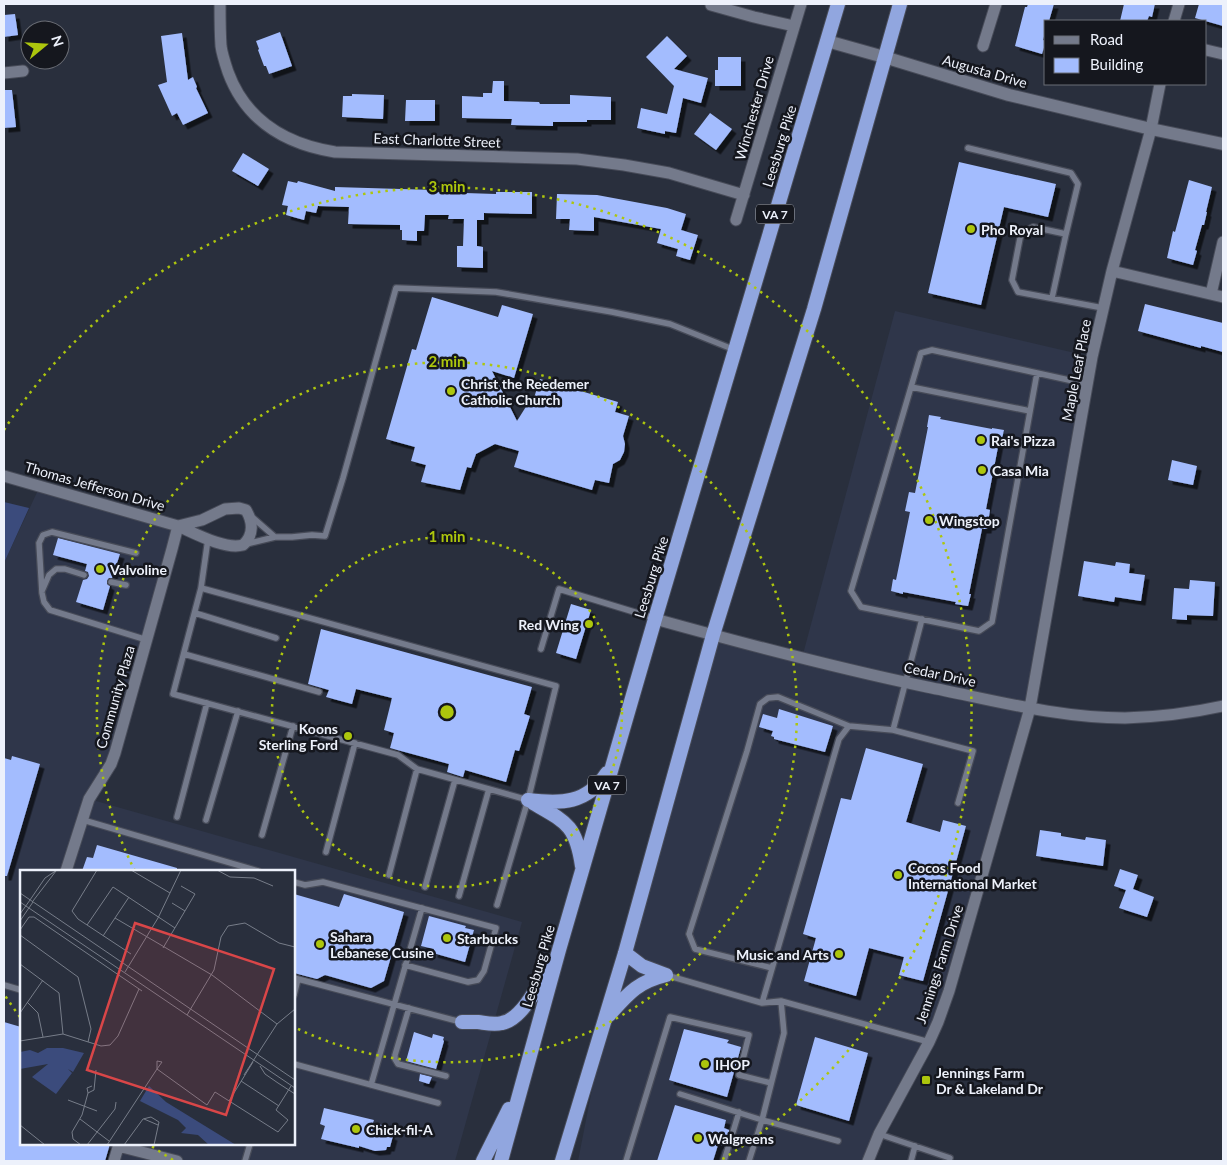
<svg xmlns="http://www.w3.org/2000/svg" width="1227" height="1165" viewBox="0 0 1227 1165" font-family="Lato,sans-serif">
	<defs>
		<filter id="shadow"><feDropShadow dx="4.5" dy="4.5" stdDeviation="0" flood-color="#0009"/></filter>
	</defs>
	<rect width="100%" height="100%" fill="#292f3d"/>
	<!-- built -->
	<path fill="#2f364a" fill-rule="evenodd" d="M895,311l197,46 -62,351 -81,283 -81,170h-290l28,-143 107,-383 89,23z
		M40,486l138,40 -63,227 -26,46 433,123 -67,239h-451v-598zM21,871h273v273h-273z"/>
	<!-- green -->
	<path fill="#3b4b7c" d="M4,502l25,6 -25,55z"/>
	<!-- building -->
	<path fill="#a3bcfe" filter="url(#shadow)" d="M1028,4h26l-5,17h-3v8l-3,11 3,1 -4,13 -27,-8 10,-39h2z
		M1124,4h31l-3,13 -3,-1 -2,5h-27z
		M1199,4h24v22l-28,-8z
		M15,14l3,21 -14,2v-22z
		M280,32l12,34 -23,8 -3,-8h-2l-6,-16 1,-1 -3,-8z
		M182,33l6,47 5,-3 4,10 -1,1 12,25 -25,12 -6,-12 -5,3 -14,-31 9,-3 -6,-46z
		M667,36l20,20 -13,13 34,9 -7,25 -18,-5 -7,35 -11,-2v3l-28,-6 4,-20 26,6 7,-28 -28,-29z
		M718,57h23v29h-26v-16h3z
		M493,81h11v20l35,1 1,2h30v-9l41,2v23h-24v2h-34v4l-42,-1 1,-6 -50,-1v-22l21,1v-4h9z
		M4,90h8l4,37 -12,1z
		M352,94l32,1 -1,24 -41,-2 1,-21h9z
		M406,100h29v21h-30z
		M710,113l22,16 -16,21 -22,-16z
		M243,153l26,16 -11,17 -26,-15z
		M959,162l97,22 -8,33 -44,-10 -23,98 -53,-12z
		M1189,180l23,7 -6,25h1l-3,13h-2l-7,25 2,1 -4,14 -26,-7 6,-27 2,1z
		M288,181l9,2 1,-2 37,10v-4l99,3v2l62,2v-2h36v22l-48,-1v7h-7v26l6,1v21l-26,-1v-21h6l1,-27h-16l1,-4h-24l-1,16h-7v10l-15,-1v-10h-2v-5l-52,-1 1,-17 -31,-1 -2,7 -10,-2 -2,9 -18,-5 2,-9 -6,-1z
		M557,194l40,1 70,13 19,6 -5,16 17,5 -8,25 -14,-4 2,-7 -21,-6 4,-14 -67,-12v14l-25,-1 1,-11h-14z
		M432,297l66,20 4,-12 31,9 -19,64 -22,-7 25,50 10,-16 5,-1 8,-25 78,23 -3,10 14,4 -6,20 2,8 -1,8 -4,8 -7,4 -4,19 -14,-3 -3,10 -78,-23 5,-16 -24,-7 -19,10 -5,14 -4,-1 -7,23 -39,-8 5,-17 -15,-4 4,-14 -29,-8 26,-90 4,1z
		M1145,304l78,19v29l-22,-6v2l-63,-17z
		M929,415l12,2 -1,2 52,10v-1l12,2 -3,13 -2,-1 -13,67 4,1 -3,19h-5l-13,65h2l-3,12 -13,-2 1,-2 -53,-10v2l-12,-3 2,-12 3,1 14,-68 -5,-1 4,-19 6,1 13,-66h-1z
		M1172,460l25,6 -4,19 -25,-5z
		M58,538l62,16 -8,24h-3l-2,3v3l3,2 -7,24 -27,-8 7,-22 4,-1 2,-3 -1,-4 -3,-1 2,-7 -34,-9z
		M1084,561l31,5 1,-4 14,2 -1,9 16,2 -4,26 -26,-4 -1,5 -36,-6z
		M1190,580l25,2 -2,34 -26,-1v5l-15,-1 2,-31 15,1z
		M571,604l20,6 -15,49 -20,-6z
		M321,629l211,58 -8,27 6,2 -11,35 -4,-1 -9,32 -41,-12 -2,7 -16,-5 2,-8 -59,-16 4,-15 -10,-3 8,-32 -36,-9 -4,15 -26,-7 3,-7 -21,-6z
		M779,709l54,17 -8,26 -51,-13v-2l-3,-1 2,-5 -14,-4 4,-13 14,4z
		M866,748l57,16 -17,58 34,10 3,-12 23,6 -43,155 -24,-6 5,-18 -35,-9 -13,48 -52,-15 12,-43 -13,-4 38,-136 10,2z
		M12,756l28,8 -33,112h-3v-118l7,2z
		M1040,830l21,3v3l24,4 1,-3 20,3 -3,26 -67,-10z
		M97,845l80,23v3h-95l5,-14 6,1z
		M1120,869l18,6 -5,14 21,8 -7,20 -28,-9 7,-18 -12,-4z
		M294,894l45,13 5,-13 60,18 -20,69 -13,7 -46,-13 -8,4 -23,-6z
		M429,916l37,10 -1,2 9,2 -9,32 -32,-9 1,-4 -13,-3z
		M4,1022l17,5v117h89l-5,17h-101z
		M684,1029l45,11 -2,3 14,4 -14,50 -58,-17z
		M414,1032l18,6 1,-4 11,3 -1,3 1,1 -8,28 -30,-8z
		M815,1037l53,16 -19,68 -53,-16z
		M420,1074l12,3 -3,7 -10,-3z
		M675,1105l51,15 -2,8 5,2v5l4,2 -2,7h-5l-2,2 -6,-1 -5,16h-56z
		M324,1108l50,12 -1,3 9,2 9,7 -1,3 3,1 -3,11h-3l-1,3 -11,1 -16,-5v2l-38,-9 4,-13 -5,-2z"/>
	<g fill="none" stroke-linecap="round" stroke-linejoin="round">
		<!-- service casing -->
		<g stroke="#474b58" stroke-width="8">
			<path id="service" d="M968,148l103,25 7,11 -12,50
				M1052,298l14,-64 -33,-7 -12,6 -9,47 6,12 85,16
				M1037,373l-45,249 -13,9 -118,-24 -10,-16 70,-238 11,-3 155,34
				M911,387l119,24
				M252,517l23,20
				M208,539l-7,49 -28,106 225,61 19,14 111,31
				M246,544l29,-7h17l20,-2 13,1 18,-58 53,-190 100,4 116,20 58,12 65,26
				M136,553l-84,-21 -9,3 -4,8 3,50 2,9 6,8 97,30
				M111,582l15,3
				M201,588l355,98 -28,114 -31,105
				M42,591l7,-16 7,-6h9l19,6
				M195,613l81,25
				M541,649l18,-60 95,29
				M184,654l135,38
				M893,730l80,21 -15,52
				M177,817l30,-114
				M83,820l175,51
				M206,820l32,-109
				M262,835l31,-109
				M326,852l29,-109
				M389,875l28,-106
				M294,882l11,3 18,-3 173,46 -12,43 -6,9 -10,2 -63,-17
				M425,887l30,-107
				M459,896l30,-107
				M772,968l-77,-19 -6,-15 58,-183 13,-47 8,-6 10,-1 71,29
				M666,975l96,28 19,-2 148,41
				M294,978l167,44
				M4,985l17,5
				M294,995l4,-16
				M762,1003l77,-264 10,-13 44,4 29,-111
				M409,1008l-14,47v4l3,5 48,12
				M294,1064l144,39
				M371,1085l51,-177
				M680,1094l82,26 76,21
				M733,1132l6,-20
				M879,1134l71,24
				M245,1161l5,-17
				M626,1161l44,-144 79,18 -10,40 32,8
				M724,1161l4,-13
				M749,1161l13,-41 22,-87 -3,-32
				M911,1161l4,-15"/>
		</g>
		<!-- minor casing -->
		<g stroke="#474b58" stroke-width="13">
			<path id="minor" d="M220,4c0,14 0,28 1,42 1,8 4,17 7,26 18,49 57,72 107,80l242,7 47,6 45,8 75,22
				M711,5l43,12 40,9
				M1174,21l5,-17
				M983,46l13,-42
				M1206,50l17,4
				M4,73l19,-2
				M736,220l65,-216
				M1112,271l111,26
				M1211,294l12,-52
				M4,476l174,50 -6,23 -57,204 -4,11 -22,35 -23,72
				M239,508l7,2c7,12 8,25 -3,35 -18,5 -49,-12 -65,-19l24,-6 23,-11z
				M655,619c90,25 181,49 272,68 66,13 131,31 198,31 34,-1 66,-5 98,-12
				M118,1146l59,15
				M114,1161l5,-17
				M868,1161l11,-27 50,-92 9,-20 11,-31 81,-283 62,-351 20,-86 39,-142 9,-45"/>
		</g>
		<!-- tertiary casing -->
		<g stroke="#474b58" stroke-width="14">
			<path id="tertiary" d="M827,41l57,16 125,38 142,34 72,15"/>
		</g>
		<!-- trunk casing -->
		<g stroke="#474b58" stroke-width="16">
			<path id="trunk" d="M528,800c33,4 59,4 79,-27
				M533,803c33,19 43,22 49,63
				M625,953l17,13 24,9
				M609,1015c19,-21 28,-33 57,-40
				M462,1022c5,0 11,0 16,0 8,1 15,3 24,1 21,-4 38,-41 49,-59
				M483,1161l26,-52
				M501,1161l58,-211 96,-331 183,-615
				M562,1161l63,-208 88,-318 101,-326 86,-305"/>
		</g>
		<!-- service -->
		<use href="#service" stroke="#747a8b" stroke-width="5.5"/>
		<!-- minor -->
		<use href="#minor" stroke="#747a8b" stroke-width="11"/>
		<!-- tertiary -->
		<use href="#tertiary" stroke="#747a8b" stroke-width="12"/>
		<!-- trunk -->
		<use href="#trunk" stroke="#91a6df" stroke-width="14"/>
	</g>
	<!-- distance rings -->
	<g fill="none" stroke="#adc60d" stroke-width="2.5" stroke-dasharray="2.5 5">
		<circle cx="447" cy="712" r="175"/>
		<path d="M135 871A350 350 0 1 1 296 1028"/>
		<path d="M173 1160A525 525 0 0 1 150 1145M20 1017A525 525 0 0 1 4 994M4 430A525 525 0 1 1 721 1160"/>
	</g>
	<!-- markers -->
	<g fill="#adc60d" stroke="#15171e" stroke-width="2">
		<circle cx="971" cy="229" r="5"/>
		<circle cx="451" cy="391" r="5"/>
		<circle cx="981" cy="440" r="5"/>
		<circle cx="982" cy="470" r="5"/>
		<circle cx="929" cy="520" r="5"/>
		<circle cx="100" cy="569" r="5"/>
		<circle cx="589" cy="624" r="5"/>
		<circle cx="348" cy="736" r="5"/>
		<circle cx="898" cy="875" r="5"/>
		<circle cx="447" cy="938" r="5"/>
		<circle cx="320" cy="944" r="5"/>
		<circle cx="839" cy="954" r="5"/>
		<circle cx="705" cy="1064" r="5"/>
		<rect x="921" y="1075" width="10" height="10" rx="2.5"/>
		<circle cx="356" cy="1129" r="5"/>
		<circle cx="698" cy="1138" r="5"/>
	</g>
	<g text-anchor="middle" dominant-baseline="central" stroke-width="5" stroke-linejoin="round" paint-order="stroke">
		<!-- shield labels -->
		<g fill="#15171e" stroke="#acb0b9" stroke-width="1">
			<rect x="756" y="204.5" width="38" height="19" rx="4"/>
			<rect x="588" y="775.5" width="38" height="19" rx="4"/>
		</g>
		<g font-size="12" font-weight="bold" fill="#edf1fb">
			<text x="775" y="214">VA 7</text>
			<text x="607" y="785">VA 7</text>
		</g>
		<!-- street labels -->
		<g font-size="14" fill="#edf1fb" stroke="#15171e">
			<text transform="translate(985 71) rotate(16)">Augusta Drive</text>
			<text transform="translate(754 108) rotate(-74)">Winchester Drive</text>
			<text transform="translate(437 140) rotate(2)">East Charlotte Street</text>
			<text transform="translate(779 146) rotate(-73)">Leesburg Pike</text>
			<text transform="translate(1076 370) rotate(-79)">Maple Leaf Place</text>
			<text transform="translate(95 486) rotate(16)">Thomas Jefferson Drive</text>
			<text transform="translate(651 577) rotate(-73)">Leesburg Pike</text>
			<text transform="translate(940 674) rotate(12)">Cedar Drive</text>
			<text transform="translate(115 697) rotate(-74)">Community Plaza</text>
			<text transform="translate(939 964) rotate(-72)">Jennings Farm Drive</text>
			<text transform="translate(538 966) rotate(-74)">Leesburg Pike</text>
		</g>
		<!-- poi labels -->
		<g font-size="14" font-weight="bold" fill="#edf1fb" stroke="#15171e" text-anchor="start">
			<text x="981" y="229">Pho Royal</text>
			<text x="461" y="383">Christ the Reedemer<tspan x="461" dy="16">Catholic Church</tspan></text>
			<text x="991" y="440">Rai's Pizza</text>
			<text x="992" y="470">Casa Mia</text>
			<text x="939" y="520">Wingstop</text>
			<text x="110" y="569">Valvoline</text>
			<text x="579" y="624" text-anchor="end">Red Wing</text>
			<text x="338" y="728" text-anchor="end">Koons<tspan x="338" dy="16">Sterling Ford</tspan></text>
			<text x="908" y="867">Cocos Food<tspan x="908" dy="16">International Market</tspan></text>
			<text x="330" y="936">Sahara<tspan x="330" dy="16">Lebanese Cusine</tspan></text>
			<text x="457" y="938">Starbucks</text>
			<text x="829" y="954" text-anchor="end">Music and Arts</text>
			<text x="715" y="1064">IHOP</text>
			<text x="936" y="1072">Jennings Farm<tspan x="936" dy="16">Dr &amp; Lakeland Dr</tspan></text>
			<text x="366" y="1129">Chick-fil-A</text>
			<text x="708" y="1138">Walgreens</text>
		</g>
	</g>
	<!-- overview -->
	<g transform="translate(20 870)">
		<rect width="275" height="275" fill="#292f3d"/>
		<path d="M27,178h16l21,5 -11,19 -5,-3 4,4 -16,21 -24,-17 16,-13 -28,5v-17l10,-2 8,3zM129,216l17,16 70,43h-27l-11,-10 -17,-2 5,-5 -8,-8 -38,-19z" fill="#3b4b7c"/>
		<path fill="none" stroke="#777d89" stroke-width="1" d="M77,0l-25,41 6,8 53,35M111,0l39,23M197,0l13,7 24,1 19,8M0,23l275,187M10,30l15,-22 12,-8M13,31l23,-30M0,32l275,186M152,33l13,8M0,44l10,-14M95,48l97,57 65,49M0,51l13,-19M67,55l26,-38 62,41M0,60l9,-13h5l108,74M0,65l58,42 13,52 -3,13M83,66l26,-39M143,78l32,-54 -14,-8M0,94l39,29 4,41M105,102l33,-54 23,-48M7,132l11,11 5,24M0,143l23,-33M167,145l27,-45 7,-33 7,-11 17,-3 34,20 16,4M0,171l43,-7 38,12 9,-1 8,-9 21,-47M137,191l5,1 -5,7zM240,196l5,8 13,9M224,205l33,-51 18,-15M221,211l38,25M258,213l17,11M72,216l-5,2 1,5 6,-3 2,-20M48,230l29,11M209,231l24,-39M60,249l29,22M124,249l14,6M0,255l25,20M61,275l-8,-6 -1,-7 10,-17 6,-22M67,275l28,-36 1,-7M87,275l50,-76 50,36 8,-13 63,40 10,-12 -12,-10 15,-24M104,275l19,-26 8,-2 8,5 -5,23"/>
		<path fill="#d94648" fill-opacity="0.15" stroke="#d94648" stroke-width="2.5" d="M115,53l139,46 -48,146 -139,-45z"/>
		<rect width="275" height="275" fill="none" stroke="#edf1fb" stroke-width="2.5"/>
	</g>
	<circle cx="447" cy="712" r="8" fill="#adc60d" stroke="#15171e" stroke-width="2.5"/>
	<g font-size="15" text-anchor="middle" font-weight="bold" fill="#adc60d" stroke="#15171e" stroke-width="5" stroke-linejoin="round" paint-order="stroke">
		<text x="447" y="192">3 min</text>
		<text x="447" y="367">2 min</text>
		<text x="447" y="542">1 min</text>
	</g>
	<!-- border -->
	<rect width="1227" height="1165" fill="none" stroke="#edf1fb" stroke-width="10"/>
	<!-- legend -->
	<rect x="1044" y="20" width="162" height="65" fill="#15171e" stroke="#6b6e76"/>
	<rect x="1054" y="36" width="25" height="8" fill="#747a8b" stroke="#6b6e76"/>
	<text x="1090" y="45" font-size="15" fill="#edf1fb">Road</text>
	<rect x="1054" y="58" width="25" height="15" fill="#a3bcfe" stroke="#6b6e76"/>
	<text x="1090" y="70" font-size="15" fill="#edf1fb">Building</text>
	<!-- north arrow -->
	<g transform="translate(45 45) rotate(72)"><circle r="24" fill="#15171e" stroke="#6b6e76"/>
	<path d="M0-4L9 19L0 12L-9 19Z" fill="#adc60d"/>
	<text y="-8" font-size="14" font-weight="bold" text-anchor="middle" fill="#edf1fb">N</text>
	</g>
</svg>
